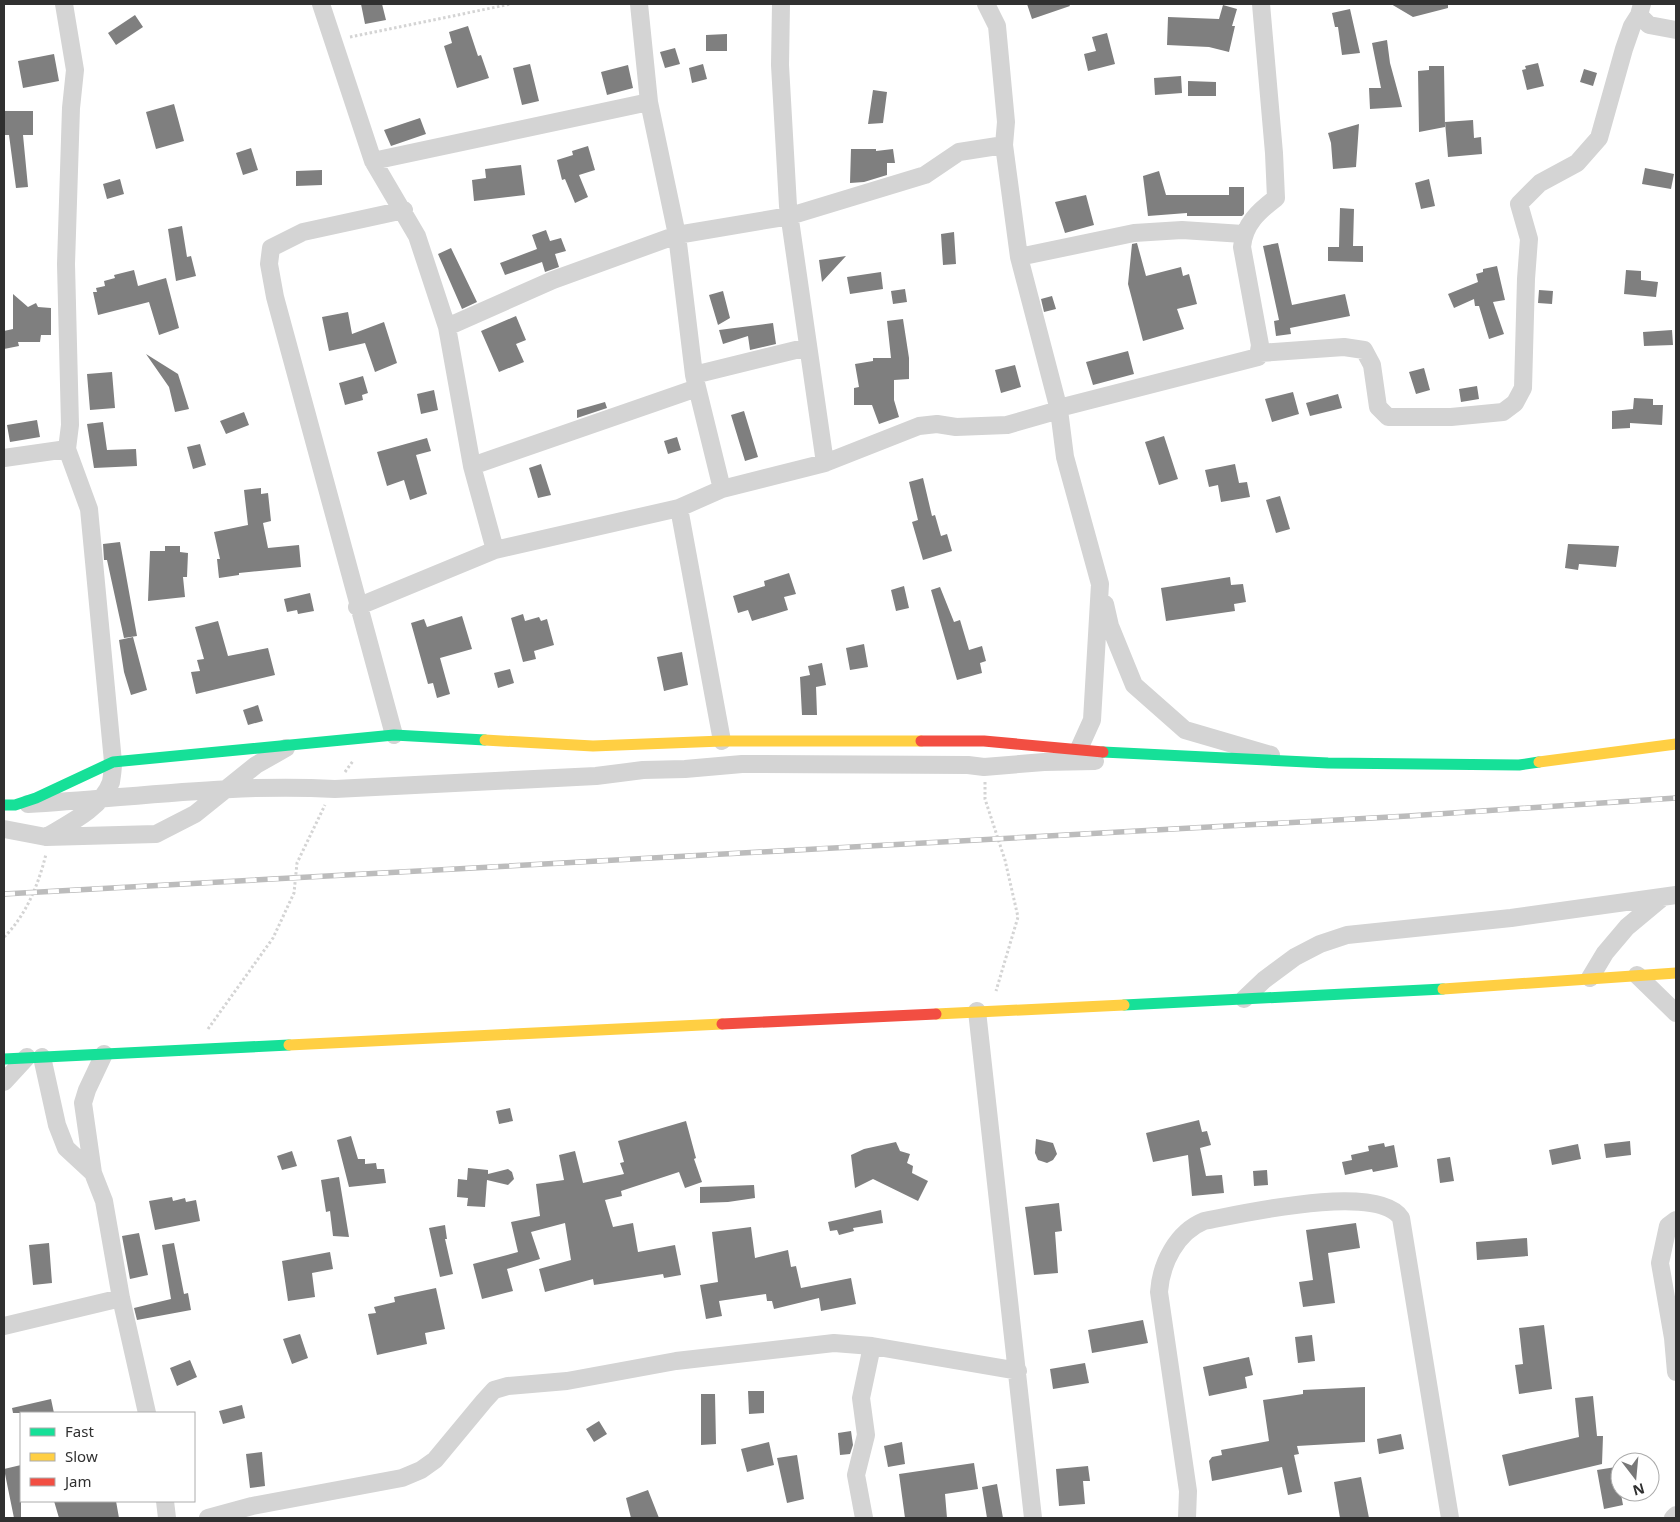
<svg xmlns="http://www.w3.org/2000/svg" width="1680" height="1522" viewBox="0 0 1680 1522" font-family="'Noto Sans',sans-serif">
	<rect width="100%" height="100%" fill="#fff"/>
	<!-- building -->
	<path fill="#7f7f7f" d="M361,4h21l4,16 -21,4z
		M1027,4h42l1,2 -38,13z
		M1391,4h57v4l-35,9z
		M1223,5l14,4 -5,17h3l-6,26 -20,-5 -42,-2 1,-28 51,2z
		M1350,9l10,44 -18,2 -4,-28h-3l-3,-14z
		M135,15l8,12 -27,18 -8,-12z
		M468,26l10,30 3,-1 8,23 -32,10 -13,-42 8,-3 -3,-11z
		M1107,33l8,31 -27,7 -4,-17 12,-3 -4,-14z
		M727,34v17h-21v-16z
		M1387,40l3,23 12,44 -32,2 -1,-21h12l-9,-45z
		M675,48l5,16 -15,4 -5,-16z
		M54,54l5,27 -36,7 -5,-27z
		M1538,63l6,23 -17,4 -5,-20 4,-1 -1,-3z
		M530,64l9,37 -17,4 -9,-37z
		M703,64l4,15 -15,4 -3,-15z
		M628,65l5,23 -26,7 -6,-23z
		M1429,66h15l1,61 -26,5 -1,-61 11,-1z
		M1584,69l13,4 -4,13 -13,-4z
		M1181,76l1,17 -27,2 -1,-17z
		M1188,81l28,1v14h-28z
		M873,90l14,2 -4,31 -15,1z
		M174,104l10,37 -28,8 -10,-37z
		M4,111h29v24h-10l5,52 -12,1 -7,-53h-5z
		M420,118l6,16 -35,12 -7,-16z
		M1473,120l1,18 7,-1 1,17 -34,3 -3,-35z
		M1359,124l-3,43 -23,2 -2,-26 -3,-10z
		M588,146l7,24 -16,5 9,22 -13,6 -10,-24 -3,1 -5,-20 16,-5 -1,-4z
		M251,148l7,22 -15,5 -7,-22z
		M851,149h25v2l17,-2 2,14h-8v12l-23,7 -14,1z
		M521,165l4,30 -51,6 -2,-21 14,-2 -1,-9z
		M1645,168l29,6 -3,15 -29,-5z
		M322,170v15l-26,1v-15z
		M1159,171l7,24h63v-8h15v27l-2,2h-55v-3l-39,3 -5,-40z
		M120,179l4,15 -17,5 -4,-15z
		M1429,179l6,27 -14,3 -6,-26z
		M1086,195l8,30 -29,8 -10,-31z
		M1340,208l14,1 -1,37h10v16l-35,-1v-14h11z
		M182,226l5,31 4,-1 5,20 -20,5 -8,-52z
		M546,230l4,11 11,-3 5,13 -11,3 4,13 -14,5 -3,-10 -37,13 -5,-12 37,-14 -5,-14z
		M954,232l2,32 -13,1 -2,-31z
		M1137,243l9,33 35,-9 2,9 6,-2 8,30 -20,5 7,20 -41,12 -15,-57 4,-40z
		M1278,243l14,62 53,-11 5,22 -60,12 1,6 -15,2 -2,-15 5,-1 -16,-74z
		M451,248l26,54 -15,7 -24,-55z
		M846,256l-24,26 -3,-22z
		M1497,266l8,34 -12,2 11,32 -15,5 -10,-33h-4l-1,-7 -20,9 -6,-14 30,-12 -2,-8 7,-2v-3z
		M134,270l4,16 28,-8 13,50 -20,7 -10,-33 -51,13 -5,-23h4l-1,-4 9,-2 -1,-5 11,-3 -1,-3z
		M1626,270l15,1v9l17,2 -2,15 -32,-3z
		M881,272l2,17 -33,5 -3,-17z
		M905,289l2,13 -14,2 -2,-13z
		M1539,290l14,1 -1,13 -14,-1z
		M723,291l7,27 -12,7 -9,-30z
		M13,294l15,13 8,-4 2,4 13,1v27h-10l-1,7h-22l1,4 -15,3v-18l9,-2z
		M1052,296l4,13 -12,3 -3,-13z
		M348,312l4,22 32,-12 13,41 -22,9 -10,-29 -36,8 -7,-34z
		M516,316l10,24 -10,4 8,18 -25,10 -18,-41z
		M903,319l6,39v21l-15,1v20l5,17 -20,7 -7,-19h-18v-17l5,-1 -4,-23 18,-3v-3h18l-4,-37z
		M773,323l3,21 -26,6 -2,-14 -25,8 -4,-14z
		M1672,330l1,15 -29,1 -1,-14z
		M1128,351l6,23 -41,11 -7,-23z
		M146,354l32,20 11,35 -14,3 -6,-25z
		M1015,365l6,22 -20,6 -6,-23z
		M1424,368l6,22 -14,4 -7,-22z
		M112,372l3,36 -25,2 -3,-36z
		M363,376l5,17 -6,2 1,5 -18,5 -6,-22z
		M1477,386l2,13 -18,3 -2,-13z
		M434,390l4,20 -17,4 -4,-20z
		M1293,392l6,22 -27,8 -7,-23z
		M1338,394l4,14 -32,8 -4,-13z
		M1634,398l19,1v6h10l-1,20 -32,-2v5l-18,1v-18l21,-2z
		M605,402l2,6 -30,10v-8z
		M744,411l14,46 -13,4 -14,-46z
		M244,412l5,13 -23,9 -6,-13z
		M37,420l3,17 -30,5 -3,-17z
		M103,422l4,28 29,-1 1,17 -43,2 -7,-44z
		M1164,436l14,43 -19,6 -14,-43z
		M677,437l4,13 -13,4 -4,-13z
		M427,438l4,13 -15,4 11,39 -17,6 -6,-20 -17,6 -10,-34z
		M200,444l6,21 -13,4 -6,-22z
		M541,464l10,31 -13,3 -9,-30z
		M1235,464l4,19 8,-1 3,15 -29,5 -3,-17 -9,2 -4,-17z
		M923,478l9,38 3,-1 6,21 6,-2 5,17 -29,9 -11,-38 6,-2 -9,-38z
		M261,488v6l7,-1 3,28 -8,2 5,25 31,-3 2,22 -62,6v2l-20,3 -2,-19h3l-6,-27 34,-7 -4,-35z
		M1280,496l10,33 -14,4 -10,-33z
		M120,542l17,94 -13,2 -17,-78h-3l-1,-16z
		M1568,544l51,2 -3,21 -37,-3 -1,6 -13,-2z
		M165,546h15v6l8,1 -1,24h-4l2,20 -37,4 2,-50h15z
		M789,573l7,21 -12,3 4,13 -36,11 -4,-11 -10,3 -5,-17 32,-10 -1,-5z
		M1230,577l1,8 12,-1 3,18 -12,2 1,7 -69,10 -5,-33z
		M904,586l5,22 -13,3 -5,-21z
		M940,587l14,35 6,-2 9,30 13,-4 4,15 -6,2 2,10 -25,7 -26,-90z
		M310,593l4,18 -16,3 -1,-4 -10,2 -3,-13z
		M523,614l2,7 14,-4 2,4 6,-2 7,26 -20,6 2,8 -13,3 -12,-44z
		M462,616l10,33 -32,9 10,36 -13,4 -4,-15 -5,1 -17,-61 13,-4 3,8z
		M218,621l10,35 40,-8 7,27 -79,19 -5,-22 9,-1 -3,-11 7,-1 -9,-32z
		M133,637l14,53 -16,5 -7,-23 -5,-32z
		M864,644l4,23 -18,3 -4,-22z
		M682,652l6,33 -24,6 -7,-34z
		M822,663l4,22 -10,2 1,28h-15l-2,-38 10,-2 -2,-9z
		M510,669l4,14 -16,5 -4,-15z
		M258,705l5,16 -15,4 -5,-15z
		M510,1108l3,13 -14,3 -3,-13z
		M1199,1120l3,12 5,-1 4,14 -11,3 6,28 16,-1 2,18 -32,3 -4,-41 -35,7 -7,-29z
		M686,1121l10,37 -2,1 8,23 -17,6 -6,-16 -58,19 1,5 -17,4 8,27 20,-4 5,29 37,-7 6,30 -17,3 -1,-4 -69,11 -1,-6 -48,13 -6,-23 32,-9 -6,-37 -34,9 9,27 -33,10 6,22 -31,8 -9,-35 45,-12 -7,-30 29,-6 -4,-32 28,-4 -5,-25 16,-4 8,32 41,-9 -4,-11 4,-1 -6,-21z
		M351,1136l7,23h7v5l11,-1 1,6h7l2,14 -37,4 -12,-47z
		M1036,1139l17,4 4,11 -4,6 -6,3 -9,-3 -3,-7z
		M1630,1141l1,14 -25,3 -2,-14z
		M896,1142l4,9 10,3 -3,9 6,3 -1,7 16,8 -10,20 -45,-22 -18,9 -4,-33 13,-6z
		M1384,1143l1,4 9,-2 4,22 -25,5 -1,-3 -27,6 -3,-13 10,-2 -1,-5 18,-4 -1,-5z
		M1578,1144l3,15 -29,6 -3,-15z
		M292,1151l5,15 -15,4 -5,-14z
		M1450,1157l4,24 -14,2 -3,-24z
		M468,1168l20,2v4l20,-5 4,3 2,7 -6,6 -21,-5 -2,27 -18,-1 1,-8 -11,-1 1,-18 9,1z
		M1267,1170l1,15 -14,1 -1,-15z
		M339,1177l10,60 -16,-1 -3,-25 -4,1 -5,-32z
		M754,1185l1,13 -27,4 -28,1v-16z
		M172,1197l1,4 12,-3 1,4 10,-2 4,21 -45,9 -6,-29z
		M1059,1203l3,28 -7,1 3,41 -24,2 -9,-68z
		M881,1210l2,13 -30,5 1,3 -15,4 -2,-5 -7,1 -2,-9z
		M1356,1223l4,25 -32,5 7,50 -32,4 -4,-25 14,-2 -7,-50z
		M445,1225l2,14h-2l8,35 -13,3 -11,-49z
		M751,1227l4,31 33,-8 3,17 5,-1 5,22 50,-10 5,26 -35,7 -2,-13 -45,11 -2,-8h-5l-1,-7 -47,7 3,15 -16,3 -6,-34 18,-3 -6,-50z
		M139,1233l9,42 -18,4 -8,-43z
		M1527,1238l1,18 -51,4 -1,-18z
		M49,1243l3,40 -19,2 -4,-40z
		M174,1243l10,51 4,-1 3,17 -54,10 -3,-12 37,-9 -9,-54z
		M330,1252l3,17 -21,4 3,24 -27,4 -6,-40z
		M436,1288l9,41 -20,4 2,11 -50,11 -9,-41 8,-1 -2,-6 21,-5 -1,-5z
		M1143,1320l5,23 -56,10 -4,-23z
		M1544,1325l8,64 -33,5 -4,-29 8,-1 -4,-36z
		M300,1334l8,24 -16,6 -9,-25z
		M1312,1335l3,26 -17,2 -3,-26z
		M1249,1357l4,18 -8,2 2,11 -38,8 -6,-29z
		M190,1360l7,17 -20,9 -7,-18z
		M1085,1363l4,20 -36,6 -3,-20z
		M1365,1387v55l-68,4 2,8 -5,1 8,37 -14,3 -6,-28 -70,14 -3,-20 3,-4 10,-2 -1,-5 48,-9 -6,-41 40,-6v-4z
		M748,1391h16v22l-15,1z
		M701,1394h14l1,50 -15,1z
		M1593,1396l4,40h6l-1,28 -93,22 -7,-31 77,-18 -4,-39z
		M51,1399l3,14h-41l-1,-5z
		M242,1405l3,13 -22,6 -4,-13z
		M599,1421l8,13 -13,8 -8,-13z
		M851,1431l2,14 -3,9 -10,1 -2,-22z
		M1401,1434l3,15 -25,5 -2,-15z
		M769,1442l5,23 -27,7 -6,-23z
		M902,1442l3,22 -17,3 -4,-21z
		M262,1452l3,34 -15,2 -4,-34z
		M797,1455l7,44 -17,4 -10,-45z
		M974,1463l4,26 -33,5 2,24h-42l-6,-44z
		M21,1465v53h-7l-10,-49z
		M1088,1466l2,15h-7l2,23 -26,2 -3,-37z
		M1616,1467l7,38 -19,4 -7,-39z
		M1361,1477l8,41h-29l-6,-36z
		M997,1484l6,34h-16l-5,-31z
		M648,1490l11,28h-28l-5,-20z
		M54,1501h62l3,17h-60z"/>
	<g fill="none" stroke-linecap="round" stroke-linejoin="round">
		<!-- path -->
		<path stroke="#d4d4d4" stroke-width="3" stroke-dasharray="2.5 2.5" stroke-linecap="butt" d="M350,37l161,-33
			M345,772l8,-11
			M985,782v17l20,61 13,57 -22,74
			M4,937c22,-21 35,-54 42,-83
			M208,1029l65,-91 21,-45 3,-30 28,-58"/>
		<!-- street -->
		<path stroke="#d4d4d4" stroke-width="18" d="M321,4l52,157 44,75 30,91 25,139 23,84
			M639,4l10,98 28,133 17,140 28,114
			M781,4l-1,61 8,141 37,257
			M986,4l11,22 9,96 -2,23 15,112 40,153 6,47 35,127 -8,136 -14,31
			M1642,4l-3,11 10,10 27,5
			M373,161l276,-59
			M1019,257l115,-24 48,-3 61,4
			M447,327l106,-47 124,-45 113,-19 135,-41 34,-23 45,-7
			M1260,353l84,-6 20,3 8,15 6,42 10,10h63l52,-5 12,-9 8,-15 3,-109 3,-40 -10,-35 21,-21 37,-20 22,-25 25,-89 8,-23 7,-11
			M694,375l114,-28
			M4,458l63,-9
			M472,466l225,-78
			M679,508l43,233
			M1105,604l5,22 24,59 51,45 86,25
			M357,607l138,-57 184,-42 43,-19 103,-26 94,-37 18,-2 19,3 51,-2 52,-15v-2l199,-51 2,-12 -18,-98c2,-23 17,-36 34,-49l-2,-45 -13,-149
			M394,735l-119,-438 -6,-33 2,-16 32,-16 101,-22
			M28,804c102,-6 205,-21 307,-15l261,-13 47,-6 42,-1 57,-5 226,1 16,2 60,-5 51,-1
			M4,829l42,8 110,-3 39,-20 61,-49 30,-17
			M46,837c22,-13 56,-29 65,-55 1,-6 2,-13 2,-20l-24,-253 -22,-60 3,-24 -4,-161 5,-156 4,-38 -11,-66
			M1637,975l39,38
			M1590,978l15,-25 22,-26 36,-30
			M1244,999l20,-19 31,-23 25,-13 27,-9 164,-17 165,-23
			M977,1011l56,507
			M42,1057l15,68 9,23 27,25 11,28 17,97 26,115
			M4,1082l23,-25
			M93,1173l-10,-70 4,-13 17,-36
			M1676,1220l-8,6 -8,37 13,75 3,34
			M4,1326l117,-28
			M165,1501l2,17
			M208,1518l44,-12 150,-28 19,-8 14,-10 49,-59 10,-11 14,-4 59,-5 109,-20 158,-18 38,3 146,25
			M864,1518l-8,-43 10,-40 -5,-37 11,-52
			M1187,1518l1,-27 -29,-199c2,-29 18,-60 45,-71 38,-7 174,-39 197,-3l49,300
			M1673,1518l3,-3"/>
		<!-- fast -->
		<path stroke="#16e098" stroke-width="11" d="M1103,752l225,11 191,2 20,-3
			M4,805h11l21,-7 77,-36 281,-27 91,5
			M1124,1005l319,-16
			M4,1059l285,-14"/>
		<!-- slow -->
		<path stroke="#ffcf43" stroke-width="11" d="M485,740l108,6 129,-5h199
			M1539,762l137,-18
			M1443,989l233,-16
			M936,1014l188,-9
			M289,1045l433,-21"/>
		<!-- jam -->
		<path stroke="#f24e42" stroke-width="11" d="M921,741h63l119,11
			M722,1024l214,-10"/>
		<!-- rail casing -->
		<g stroke="#bcbcbc" stroke-width="5.5">
			<path id="rail" d="M4,894l1404,-78 268,-18"/>
		</g>
		<!-- rail -->
		<use href="#rail" stroke="#fff" stroke-width="4" stroke-dasharray="11" stroke-linecap="butt"/>
	</g>
	<!-- border -->
	<rect width="1680" height="1522" fill="none" stroke="#303030" stroke-width="10"/>
	<!-- legend -->
	<rect x="20" y="1412" width="175" height="90" fill="#ffffff" stroke="#acacac"/>
	<rect x="30" y="1428" width="25" height="8" fill="#16e098" stroke="#acacac"/>
	<text x="65" y="1437" font-size="15" fill="#303030">Fast</text>
	<rect x="30" y="1453" width="25" height="8" fill="#ffcf43" stroke="#acacac"/>
	<text x="65" y="1462" font-size="15" fill="#303030">Slow</text>
	<rect x="30" y="1478" width="25" height="8" fill="#f24e42" stroke="#acacac"/>
	<text x="65" y="1487" font-size="15" fill="#303030">Jam</text>
	<!-- north arrow -->
	<g transform="translate(1635 1477) rotate(164)"><circle r="24" fill="#ffffff" stroke="#acacac"/>
	<path d="M0-4L9 19L0 12L-9 19Z" fill="#787878"/>
	<text y="-8" font-size="14" font-weight="bold" text-anchor="middle" fill="#303030">N</text>
	</g>
</svg>
